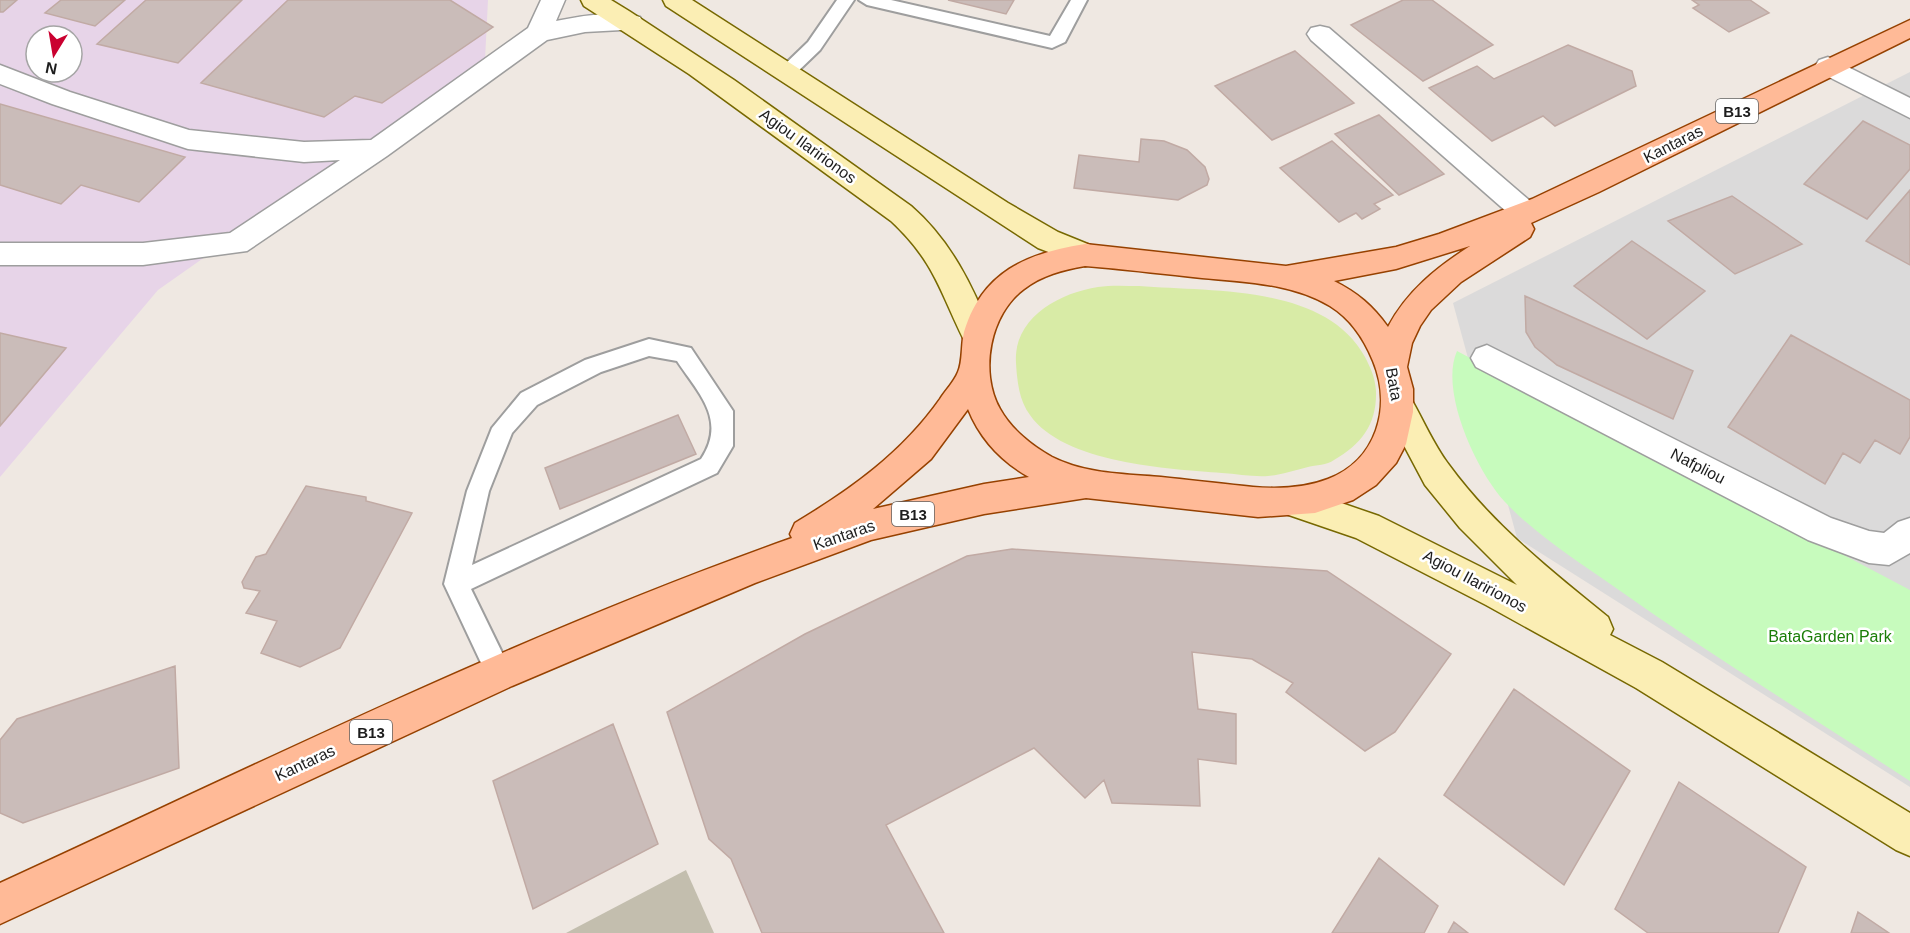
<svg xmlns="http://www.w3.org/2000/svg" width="1910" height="933" viewBox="0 0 1910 933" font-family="Helvetica,sans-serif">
	<rect width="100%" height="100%" fill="#efe8e2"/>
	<!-- residential -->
	<path fill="#dbdada" d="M1910,72v715l-393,-249 -64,-235z"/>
	<!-- industrial -->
	<path fill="#e7d4e8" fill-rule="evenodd" d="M0,0h488l-3,60 -327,230 -158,187zM36,36h36v36h-36z"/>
	<!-- construction -->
	<path fill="#c3beae" d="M686,870l28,63h-148z"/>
	<!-- grass -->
	<path fill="#d8eba6" d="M1139,286c72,6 186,-2 226,71 6,12 10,20 11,34 1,33 -14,53 -42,69 -7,5 -18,5 -26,7 -13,3 -27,8 -40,9 -15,1 -31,-2 -46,-3 -53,-4 -159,-10 -192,-58 -11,-14 -13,-35 -14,-52 -3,-45 43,-70 82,-76 13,-2 28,-1 41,-1z"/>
	<!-- park -->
	<path fill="#c7fbbd" d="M1457,351l453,239v191c-98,-64 -198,-125 -294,-193 -37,-26 -79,-52 -111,-86 -28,-30 -66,-111 -48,-151z"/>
	<!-- building -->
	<path fill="#cabcb9" stroke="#c1aaa4" stroke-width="1.5" d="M0,0h17l-14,12h-3z
		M61,0h64l-30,26 -50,-13z
		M146,0h96l-64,63 -81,-19z
		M288,0h162l43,27 -111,76 -27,-7 -31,21 -123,-34z
		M948,0h66l-8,14z
		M1403,0h29l61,45 -70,36 -72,-56z
		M1692,0h58l19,13 -40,19 -36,-24 6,-3z
		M1568,45l64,26 4,15 -81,40 -12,-10 -51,25 -63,-53 48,-22 17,13z
		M1295,51l59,52 -82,37 -57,-54z
		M0,104l185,53 -46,45 -58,-17 -20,19 -61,-19z
		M1379,115l65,59 -45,21 -64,-61z
		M1863,121l47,24v24l-43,50 -63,-35z
		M1141,139l23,2 23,9 18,17 4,12 -2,6 -29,15 -104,-12 5,-33 60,7z
		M1332,141l61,54 -19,9 6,5 -18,10 -6,-6 -17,9 -59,-54z
		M1910,190v75l-44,-24z
		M1732,196l70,48 -67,30 -67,-53z
		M1632,241l73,50 -58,48 -73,-53z
		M1525,296l168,75 -20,48 -116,-54 -22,-18 -9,-15z
		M0,333l66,15 -66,78z
		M1791,335l119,65v37l-10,17 -25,-14 -15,23 -17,-10 -18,31 -97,-57z
		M678,415l18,39 -136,55 -15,-41z
		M306,486l60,11v4l46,12 -72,135 -40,19 -39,-14 16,-32 -31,-8 14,-22 -16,-3 -2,-6 14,-25 10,-3z
		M1012,549l315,22 124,83 -56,78 -30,19 -79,-59 7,-9 -41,-24 -60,-7 6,57 38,5v50l-38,-5 2,47 -88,-3 -8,-23 -19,18 -51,-50 -148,77 58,108h-182l-31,-74 -22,-20 -42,-127 138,-78 162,-78z
		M175,666l4,102 -156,55 -23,-10v-73l17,-21z
		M1514,689l116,82 -66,114 -120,-90z
		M613,724l45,120 -125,65 -40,-128z
		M1679,782l127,85 -28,66h-130l-33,-24z
		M1379,858l59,48 -14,27h-92z
		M1858,912l31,21h-38z
		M1454,922l14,11h-20z"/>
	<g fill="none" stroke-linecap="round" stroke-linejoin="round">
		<!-- lane casing -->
		<g stroke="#9e9e9e" stroke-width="4">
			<path id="lane" d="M837,0h17l-34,50 -26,25h-12l-3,-4 3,-4 26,-25z
				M859,0h32l159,36 21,-36h16l-22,42 -13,6 -185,-43z
				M649,339l42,9 42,63v35l-16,27 -246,116 41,84 -4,9 -9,3 -9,-3 -46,-98 23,-93 25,-63 29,-35 64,-33zM649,356l28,5c22,33 50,59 24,98l-229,106 17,-74 23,-58 25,-28 64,-33z"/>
		</g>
		<!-- street casing -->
		<g stroke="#9e9e9e" stroke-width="3">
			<path id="street" d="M541,0h24l-9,21c26,-5 58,-11 84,-4l3,6 -3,6 -55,3 -38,8 -160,116 -140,95 -104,14h-143v-22h143l87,-10 110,-73 -36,2 -116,-13 -136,-45 -52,-20v-19l70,27 119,38 115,12 67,-2 157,-112z
				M1320,26l9,2 207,178 4,7 -4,7 -10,4 -10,-4 -205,-180 -4,-6 4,-6z
				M1828,57l82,41v20l-91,-46 -4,-6 4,-6z
				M1487,345l344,173 38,13 15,2 14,-11 12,-4v35l-21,12 -20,-2 -61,-23 -332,-173 -5,-9 5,-9z"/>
		</g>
		<!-- secondary casing -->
		<g stroke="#776801" stroke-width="3">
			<path id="secondary" d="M581,0h30l18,11 105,69 177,126c40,35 62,80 81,129l-4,9 -11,3 -11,-3c-26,-51 -30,-81 -75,-123l-202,-147 -105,-68z
				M663,0h29l316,203 50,29 37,15 5,8 -5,8 -10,3 -47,-18 -372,-242z
				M1399,393l11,4c13,22 23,47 39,68 43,59 102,106 159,152l5,12 -3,6 52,27 248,151v43l-14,-6 -260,-162 -150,-83 -130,-67 -73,-25 -5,-11 5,-11 12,-4 84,29 138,69 -57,-57 -35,-43 -42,-79 5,-9z"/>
		</g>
		<!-- primary casing -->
		<g stroke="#964100" stroke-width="3">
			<path id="primary" d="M1910,20v18l-311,154 -68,31 3,6 -4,8 -69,45 -30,28 -11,16 -8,17 -5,24 6,22v23l-7,32 -10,19 -20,22 -23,15 -38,13 -57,4 -172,-19 -102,16 -113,26 -116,43 -243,103 -512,238v-41c261,-120 521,-249 792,-345l-2,-4 5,-11c55,-33 107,-70 145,-124 5,-8 14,-17 18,-27 5,-11 3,-27 6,-40 18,-60 63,-79 121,-88l201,22 110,-19 43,-13 93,-35zM1470,246c-34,22 -63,45 -82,81 -15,-21 -30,-34 -54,-46l62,-12zM1085,266c39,3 78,8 117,12 43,4 89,5 128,28 21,13 34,33 43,55 19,46 4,99 -45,118 -23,9 -51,10 -75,8 -31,-3 -61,-7 -92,-10 -37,-3 -75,-3 -109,-20 -20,-11 -41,-28 -52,-48 -21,-37 -10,-95 24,-120 18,-14 39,-19 61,-23zM968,409c12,30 34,53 61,68l-45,7 -111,25 58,-50z"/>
		</g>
		<!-- lane -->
		<use href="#lane" fill="#fff" fill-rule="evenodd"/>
		<!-- street -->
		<use href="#street" fill="#fff" fill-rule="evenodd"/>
		<!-- secondary -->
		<use href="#secondary" fill="#fbeeb4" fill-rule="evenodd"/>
		<!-- primary -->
		<use href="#primary" fill="#ffba97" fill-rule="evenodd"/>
	</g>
	<g text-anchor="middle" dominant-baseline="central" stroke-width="5" stroke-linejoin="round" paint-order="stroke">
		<!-- shield labels -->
		<g fill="#fff" stroke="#616161" stroke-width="1.5">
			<rect x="1716" y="99" width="42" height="24" rx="4.5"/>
			<rect x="892" y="502" width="42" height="24" rx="4.5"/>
			<rect x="350" y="720" width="42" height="24" rx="4.5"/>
		</g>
		<g font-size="15" font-weight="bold" fill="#1d1d1d">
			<text x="1737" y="111">B13</text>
			<text x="913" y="514">B13</text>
			<text x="371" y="732">B13</text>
		</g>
		<!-- street labels -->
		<g font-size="16" fill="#1d1d1d" stroke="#fff">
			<text transform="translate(1673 144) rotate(-27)">Kantaras</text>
			<text transform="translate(808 146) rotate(36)">Agiou Ilaririonos</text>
			<text transform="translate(1394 384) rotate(80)">Bata</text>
			<text transform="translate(1698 466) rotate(27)">Nafpliou</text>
			<text transform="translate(844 535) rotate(-19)">Kantaras</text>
			<text transform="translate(1475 581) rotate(28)">Agiou Ilaririonos</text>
			<text transform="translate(305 763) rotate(-25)">Kantaras</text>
		</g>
		<!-- park labels -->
		<g font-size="16" fill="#1a7e08" stroke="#fff">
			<text x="1830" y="636">BataGarden Park</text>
		</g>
	</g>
	<!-- north arrow -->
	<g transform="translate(54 54) rotate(191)"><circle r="28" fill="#ffffff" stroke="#a5a5a5" stroke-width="1.5"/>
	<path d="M0-4.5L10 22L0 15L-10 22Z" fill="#ca0030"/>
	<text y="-9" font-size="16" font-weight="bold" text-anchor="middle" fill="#1d1d1d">N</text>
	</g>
</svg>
